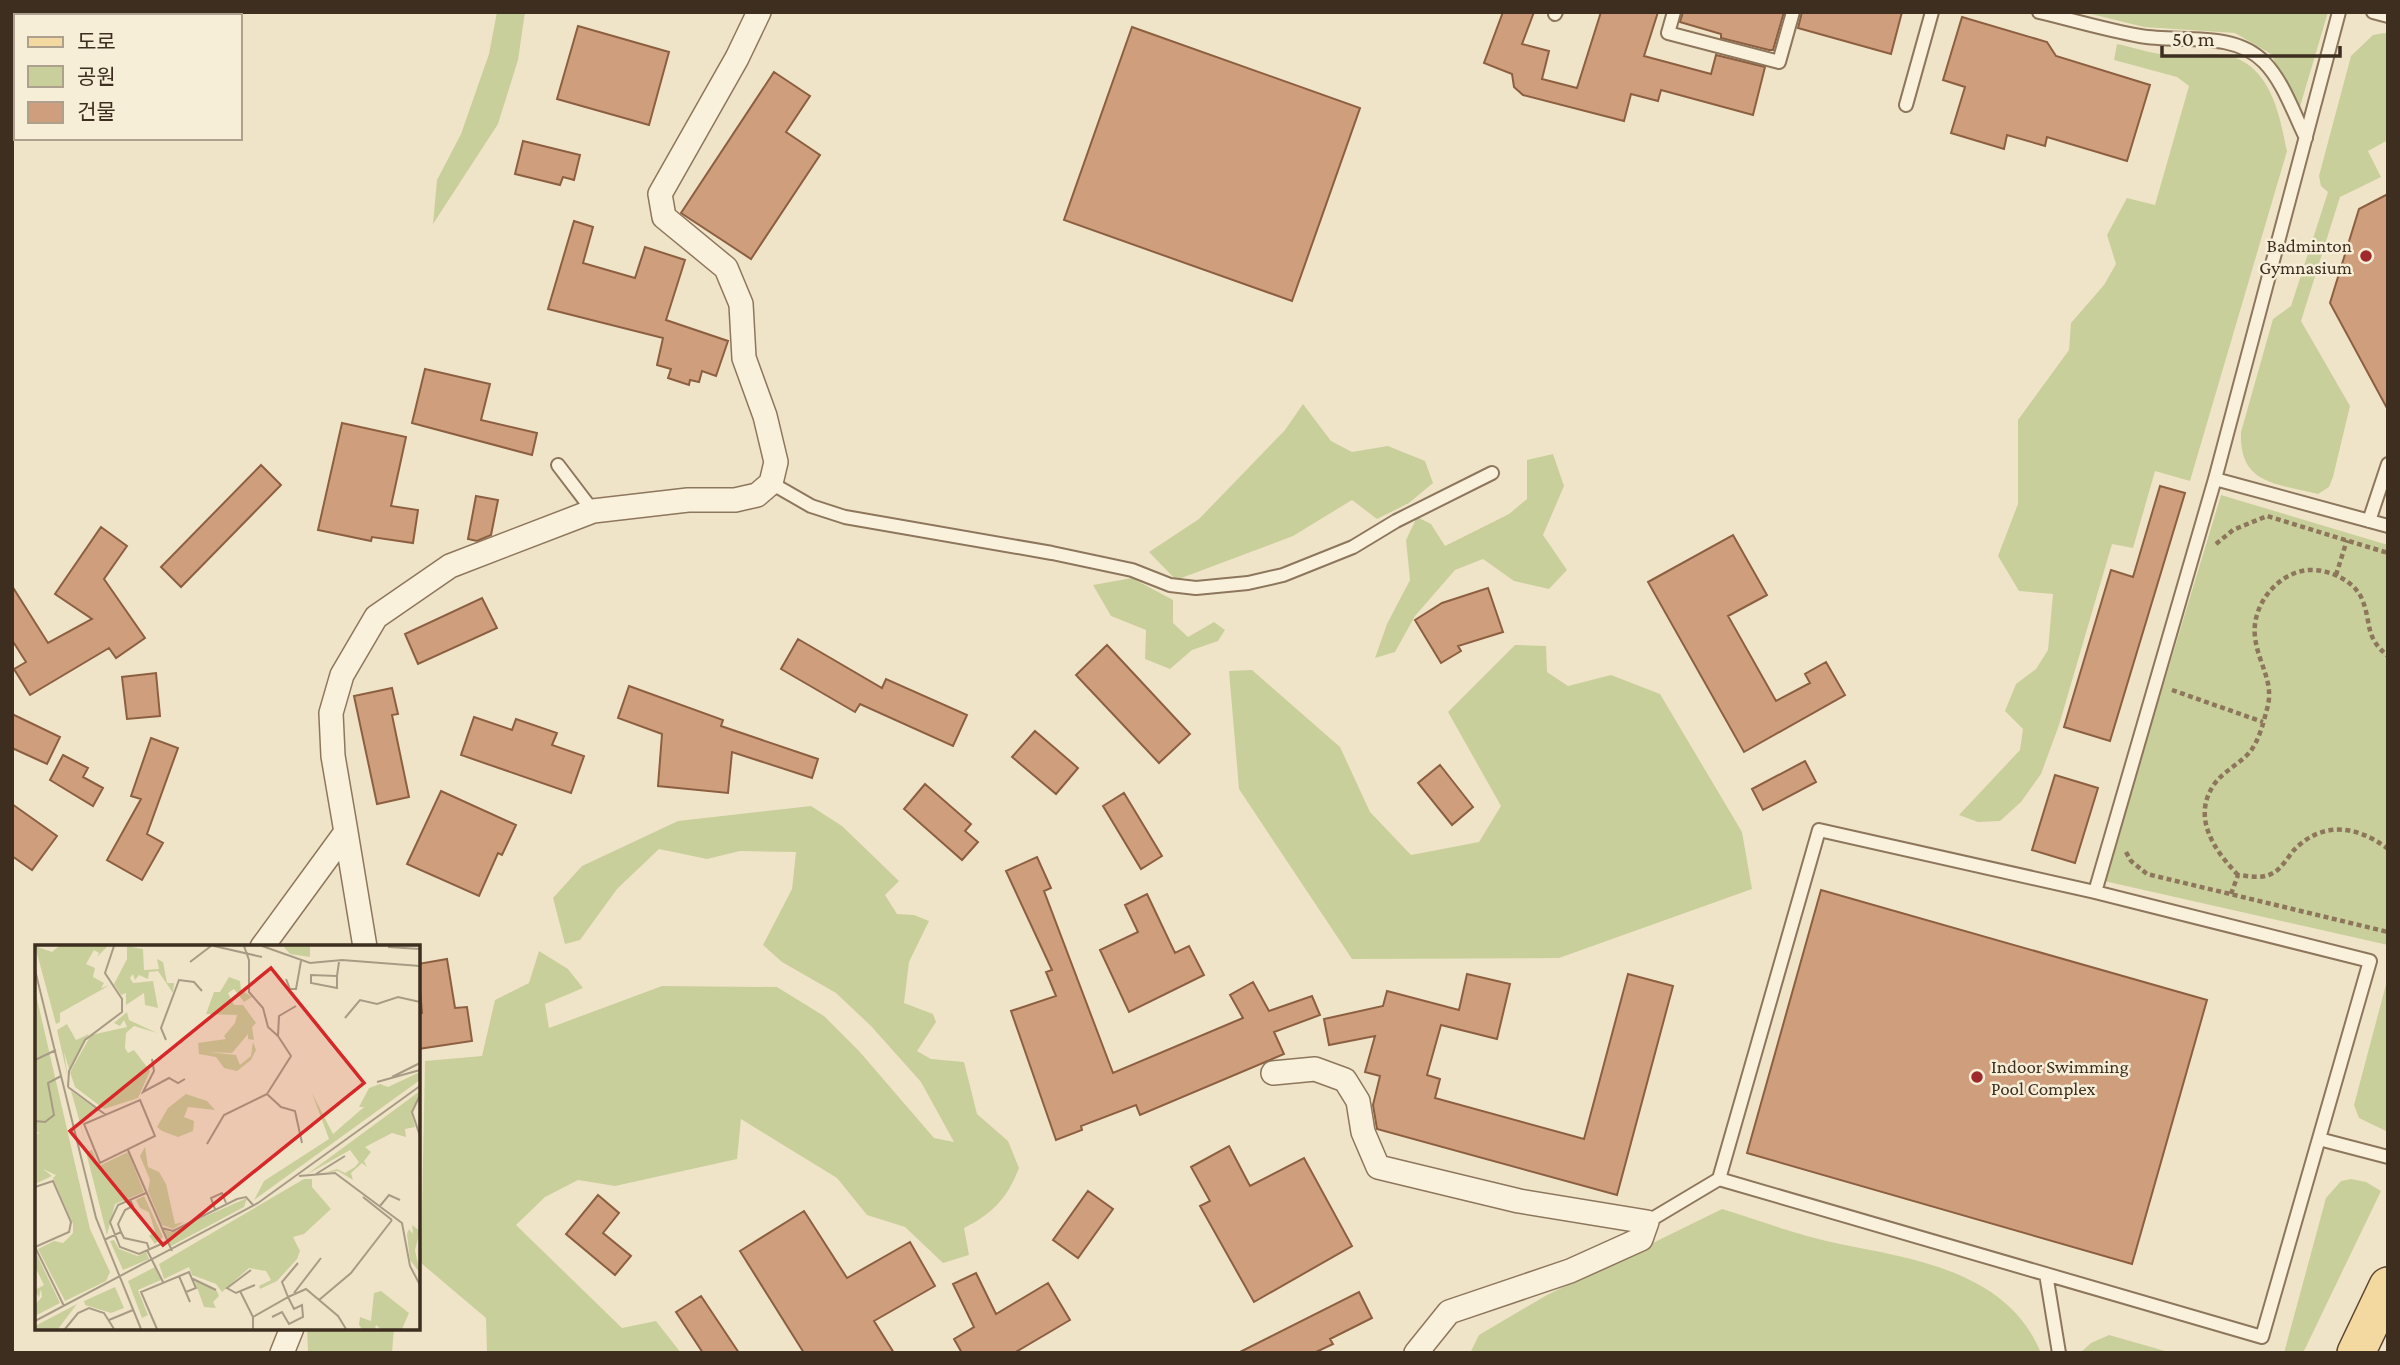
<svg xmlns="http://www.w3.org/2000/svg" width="2400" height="1365" viewBox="0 0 2400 1365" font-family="'Crimson Pro','Noto Sans KR',serif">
	<rect width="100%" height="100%" fill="#f0e4c8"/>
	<!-- green -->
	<path fill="#c9cf9b" d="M497,12h28l-7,48 -20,64 -65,100 4,-44 24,-46 28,-80z
		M2083,12h245l-29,98 -28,-56 -36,-21 -91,-6z
		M2384,33l4,1v106l-20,11 13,26 -41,20 -39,124 49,85 -17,71 -4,10 -11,7c-42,-11 -79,-9 -77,-62l32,-113 18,-13 37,-114 -7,-6 -2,-10 32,-120 22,-21z
		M2117,44c19,4 39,11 58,12 18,1 35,-5 54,0 42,10 51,60 58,95l-97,330 -35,-10 -22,77 -21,-4 -53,181 -18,49 -20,28 -21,19 -22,1 -19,-7 61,-65 3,-21 -18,-18 11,-27 20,-15 12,-19 5,-56 -34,-3 -21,-35 20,-52v-84l51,-70 2,-27 33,-38 12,-21 -9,-29 20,-37 28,7 34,-119 -12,-9 -63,-17z
		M1303,404l28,37 21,11 36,-6 37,15 8,22 -24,20 -32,16 -25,-19 -59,36 -117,44 -27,-28 50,-33 86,-89z
		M1553,454l11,32 -21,49 24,35 -18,19 -35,-8 -31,-22 -28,11 -40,46 -20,36 -20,6 12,-34 23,-44 -4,-40 11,-23 14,7 14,22 64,-32 18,-15v-39z
		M2221,495l167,50v400l-284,-64z
		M1132,578l41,22v23l15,14 26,-15 11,8 -7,11 -26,9 -22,19 -25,-10 1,-29 -35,-14 -18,-31z
		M1515,645l31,1 1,26 21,14 43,-11 49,19 82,138 10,57 -193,69 -207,1 -113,-170 -10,-118 23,-1 88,77 30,65 41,43 68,-13 22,-36 -53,-94z
		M811,806l31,20 57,55 -14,14 12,19 17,1 15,6 -20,41 -5,41 29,11 3,8 -19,29 14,8 33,3 13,52 31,27 11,27c-11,29 -26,46 -55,60l5,27 -26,8 -38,-36 -38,-12 -30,-37 -96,-59 -4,40 -122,27 -37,-6 -33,17 -29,28 106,103 34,-7 25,32h-194l-1,-35 -65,-55 4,-202 57,-5 13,-56 34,-17 10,-32 29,18 15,19 -38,16 4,24 113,-42 115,1 47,29 35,35 75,87 20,4 -33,-60 -50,-56 -35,-33 -54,-31 -19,-17 29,-56 4,-37 -56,-1 -33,8 -48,-10 -42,40 -37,51 -15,4 -12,-46 29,-32 96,-45z
		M2388,977v155l-29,-14 -5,-13z
		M2351,1179l15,3 15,9 -78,162h-19l42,-155 15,-17z
		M1722,1209c39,12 78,27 118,35 75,15 168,28 201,109h-571l9,-18 68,-40z
		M307,1328h87l-2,25h-84z
		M2109,1335l63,18h-92l11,-10z"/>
	<!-- building -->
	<path fill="#cf9f7d" stroke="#8d5f41" stroke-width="2" d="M1503,12h31l-12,32 27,7 -7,28 35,9 24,-76h57l-14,44 67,18 5,-19 49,12 -12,48 -92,-25 -3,11 -27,-7 -7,27 -101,-26 -9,-8 -2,-13 -28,-11z
		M1683,12h101l-11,38h-4l-48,-12v-4l-41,-12z
		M1802,12h100l-11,42 -93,-26z
		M1962,17l85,25 9,14 94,29 -23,76 -80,-24 -2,9 -38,-11 -3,14 -53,-16 14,-46 -22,-7z
		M578,26l91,26 -20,73 -92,-26z
		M1132,27l228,81 -68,193 -228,-81z
		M774,72l36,24 -24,36 34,23 -69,104 -70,-46z
		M523,141l57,14 -6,25 -11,-3 -3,8 -45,-11z
		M2388,194v216l-58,-107 29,-94z
		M574,221l19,6 -10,36 52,15 10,-31 40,13 -19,60 62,21 -12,35 -14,-5 -3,11 -9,-2 -1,5 -21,-7 3,-9 -14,-4 6,-27 -115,-29z
		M425,369l65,15 -9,36 56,13 -5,22 -120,-32z
		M342,423l64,14 -15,69 27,4 -5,33 -41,-6 -1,4 -53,-11z
		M261,465l20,20 -100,102 -20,-20z
		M2160,486l25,7 -75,248 -46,-14 47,-157 22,7z
		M476,496l22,4 -7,35 -14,6 -9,-2z
		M101,527l26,19 -23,33 41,59 -29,20 -7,-10 -79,47 -16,-26 12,-7 -14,-22v-54l36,57 44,-24 -37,-25z
		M1733,535l34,60 -39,21 48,85 34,-18 -5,-9 21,-12 19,33 -101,57 -96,-170z
		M1488,588l15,44 -45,14 3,5 -20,12 -26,-43 27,-17z
		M482,598l15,30 -79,36 -13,-30z
		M798,639l84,49 4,-9 81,36 -14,31 -93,-42 -5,8 -74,-43z
		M1107,645l83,89 -31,29 -83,-88z
		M156,673l4,43 -33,3 -5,-42z
		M629,686l94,34 -2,6 97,33 -6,19 -80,-26 -4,41 -70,-7 4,-52 -44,-16z
		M392,688l6,26 -6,1 17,82 -32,7 -23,-108z
		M12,714l48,23 -13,27 -35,-16z
		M474,717l38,13 4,-11 41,14 -5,12 32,11 -13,37 -110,-38z
		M1035,731l43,37 -22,26 -44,-37z
		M151,738l27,10 -31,86 16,9 -21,37 -35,-20 34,-61 -10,-3z
		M63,755l25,13 -5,9 20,11 -10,18 -43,-26z
		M1805,761l11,21 -53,28 -11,-21z
		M1440,765l33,42 -21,18 -34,-42z
		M2055,775l43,13 -23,75 -43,-13z
		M925,784l46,40 -6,7 13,11 -16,18 -58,-51z
		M441,791l75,34 -14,30 -4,-2 -19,43 -72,-32z
		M1124,793l38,63 -21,13 -38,-63z
		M12,804l45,32 -25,34 -20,-14z
		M1037,857l14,31 -7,3 69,182 130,-55 -13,-23 23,-13 16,29 43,-15 8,19 -46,17 10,22 -144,61 -4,-10 -55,21 1,4 -26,10 -45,-129 45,-15 -10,-24 6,-2 -46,-99z
		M1821,890l386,110 -75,264 -385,-111z
		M1147,894l28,59 14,-7 15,29 -75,37 -29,-62 38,-18 -13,-27z
		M447,959l8,49 12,-1 5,34 -54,8v-35l4,-1 -4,-49z
		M1467,974l43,10 -13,55 -56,-14 -14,50 13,4 -5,19 149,41 44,-165 45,12 -56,209 -240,-66 -4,-24 7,-29 -15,-4 10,-36 -46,9 -5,-26 59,-13 4,-15 72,19z
		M1229,1146l21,40 54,-28 48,88 -98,56 -54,-96 10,-5 -19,-34z
		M1088,1191l25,18 -35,49 -25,-18z
		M598,1195l21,18 -16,20 28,23 -16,19 -49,-41z
		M804,1211l43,67 63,-36 25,44 -61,35 20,32h-90l-64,-102z
		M976,1273l20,41 52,-31 22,37 -56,33h-52l-8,-14 20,-12 -21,-43z
		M1359,1292l13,26 -42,21 3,5 -19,9h-76z
		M701,1296l38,57h-36l-27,-41z"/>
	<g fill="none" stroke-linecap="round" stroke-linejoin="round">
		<!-- lane casing -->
		<g stroke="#8d765c" stroke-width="16">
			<path id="lane" d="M1674,12l-6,21 111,29 14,-50
				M2039,12c34,8 67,18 101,24 39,7 93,-6 124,26 19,19 30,52 42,76
				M2373,12l15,4
				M1555,14l1,-2
				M1906,105l26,-93
				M558,465l35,46
				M2215,479l173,47
				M771,483l40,23 34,11 207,36 80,17 38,15 26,3 52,-5 35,-8 70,-28 43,-26 96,-48
				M2369,521l19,-57
				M1819,830l276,62 275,69 -108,376 -543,-158z
				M2095,892l120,-413 124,-467
				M2319,1139l69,18
				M1647,1222l72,-43
				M2046,1274l13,79"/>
		</g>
		<!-- street casing -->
		<g stroke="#8d765c" stroke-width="26">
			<path id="street" d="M346,832l-13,-76 -2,-43 11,-38 34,-58 74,-51 143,-55 95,-11h47l22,-5 14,-12 5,-21 -11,-46 -21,-58 -3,-54 -15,-36 -62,-51 -4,-23 77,-136 22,-46
				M262,947l84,-115 19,115
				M1273,1073l42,-4 30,11 13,21 5,31 15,35 141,34 128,21 -6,17 -71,32 -121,41 -33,41
				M282,1353l10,-25"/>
		</g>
		<!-- primary casing -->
		<g stroke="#5b4430" stroke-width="40">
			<path id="primary" d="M2356,1353l32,-67"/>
		</g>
		<!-- path -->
		<path stroke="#8d765c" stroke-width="4.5" stroke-dasharray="5 3.5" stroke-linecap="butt" d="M2216,544l17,-14 34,-14 121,37
			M2336,575l11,-35
			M2172,690l91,32
			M2126,852l5,9 16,13 241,58
			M2238,875c-23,-24 -46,-56 -25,-89 9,-14 25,-21 36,-33 10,-12 14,-29 18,-44 8,-27 -9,-45 -12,-72 -4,-32 23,-65 54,-67 19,-1 45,10 53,29 10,24 2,38 26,57
			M2231,894l7,-19c11,1 23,4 33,-1 9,-3 17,-17 23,-24 28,-29 63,-25 94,-1"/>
		<!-- lane -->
		<use href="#lane" stroke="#faf1dc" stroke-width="12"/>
		<!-- street -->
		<use href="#street" stroke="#faf1dc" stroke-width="23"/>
		<!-- primary -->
		<use href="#primary" stroke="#f3d9a0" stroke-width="37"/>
	</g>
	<!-- markers -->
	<g fill="#9e2a2b" stroke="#f7eed8" stroke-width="2.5">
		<circle cx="2366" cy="256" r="7"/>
		<circle cx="1977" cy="1077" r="7"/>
	</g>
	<g text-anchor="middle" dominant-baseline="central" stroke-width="5" stroke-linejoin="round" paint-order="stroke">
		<!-- poi labels -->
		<g font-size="19" fill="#3d2e20" stroke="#f7eed8" text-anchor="end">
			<text x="2352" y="245">Badminton<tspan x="2352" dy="22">Gymnasium</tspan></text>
			<text x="1991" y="1066" text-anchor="start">Indoor Swimming<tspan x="1991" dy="22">Pool Complex</tspan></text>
		</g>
	</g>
	<!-- overview -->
	<g transform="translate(35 945)">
		<rect width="385" height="385" fill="#f0e4c8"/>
		<path d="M0,1l17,6 7,-6h49l-11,11 2,-4 -5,-3 -8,14 9,4 -2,9 11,6 -3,5 9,-3 -50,28v9l-4,2zM92,1l16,3 1,21 15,-1 -2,-10 6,3 4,21h7l-1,10 -15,-22 -9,1 -1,7 -9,-4 -4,5 -2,-6 -3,4 3,5 20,-2 5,27 -13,-3 -1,-12 -18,12v-12l-5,2 -7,-11 13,-25zM248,1h27v11l-20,-3zM194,32l11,4 1,9 11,7 -8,5 -10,-13 -6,4 6,12h9l13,18 -4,4 2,13 -6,-1v-5l-16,19 -25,-1 29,3 4,10 11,-9 2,-14 3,8 -5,10 -14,11 -13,-3 -8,-11 -17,-3 -1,-11 28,-4 -2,-3 11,-13 2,-8 -31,-1 8,-22h6zM0,45l55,239 20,43 -4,9 -41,20 -27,-52 16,-8 9,2 10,-10v-9l-20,-46 3,-3 -13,-6 9,7 -17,8v-50l5,-1 -5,-1zM92,67l2,8 28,13 -23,-7 -8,7 -1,15 3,5 6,-3 16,21 -12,27 -34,11 -29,-22 -5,-15 21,-37 36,-8 -3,-7 -4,6 -6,-3zM32,79l9,16 13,-6 -20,35 -5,-17 4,26 -11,-48zM385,127v8l-166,120 10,-19 65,-42 -17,-46 21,41 31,-27h-5l10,-19 11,-4 8,3zM36,146l27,19 -18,11 6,23zM385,146l-8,23 3,13 -10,2 1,8 -14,-4 -27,14 6,5 -7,9 3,6 -5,-4 -11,10 2,7 -15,-9 -14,2 13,-4 8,4 10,-6 4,-5 -9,-12 -44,25zM151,149l21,7 8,9 -27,-3 -4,10 10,4 -1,10 -15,6 -16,-6 -5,-4 11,-19zM110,202l3,20 11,5 7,12 9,40 9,-2 -11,7 -11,-4 -14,-34 2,-11 -10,-24zM57,205l7,16 29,-14 16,40 -29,12 -8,31 -21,-83zM269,234h8v8l19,22 -27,25 -11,3 7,14 -3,8 -20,22 -17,8 -1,-3 12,-6 -5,-9 -17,-3 -27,24 -6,-8 -24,-9 -3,-8 -25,12 -5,-15zM109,251l19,41 -8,7 -6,-8 6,-5 -6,-19 -9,-4 -4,-8zM212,253l-3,9 -73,39 -7,-17 6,3zM377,280l8,6 -5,19 5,23 -10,-13 -3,-26 2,-5 4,5zM79,295l5,9 19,7 8,-4 3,7 -26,11 -13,-29zM0,306l25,52 -25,13v-12l7,-7 -1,-8 -2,9 -4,-8 9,-5 -8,-16zM120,322l6,13 -23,10 10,25 -6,3 -14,-37zM159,334l23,12 2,5 -6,6 3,6 -12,-1zM80,342l9,21 -13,5 -26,-8 -1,-4zM346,346l28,22 -7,16h-21l-5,-4 -1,4h-13l-3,-4 1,-8 11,4 3,-28zM42,359l-19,25h-23v-3z" fill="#c9cf9b"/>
		<path fill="none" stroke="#a89b85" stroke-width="2" d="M179,1l48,11M209,1l5,14v32l14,16 5,19 10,9 1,-20 17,-10M227,1l48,17 32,-3 78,6M353,2l32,2M155,17l21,-16M0,25l61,248 45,111M302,31v12l-26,-5v-8l26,1 2,-14M251,34l4,10h6l5,-28M310,73l15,-18 17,4 21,-7 22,5M243,91l13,20 -24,38 14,13 14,4 7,32M131,95l-5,-12 18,-48 15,2 8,9M117,114l2,12 -11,21 26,-14 9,5 7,-4M0,115l21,-10M357,132l28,-14M342,137l43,-12M33,142l1,-16 16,-31 37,-28v-13l-17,-26 9,-27M33,142l38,28M105,155l15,36 -55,27 -16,-39zM0,176l10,1 9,-7 -6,-32 13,-7M385,191l-8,-24 8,-17M172,199l17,-29 43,-21M93,205l44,101M281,229l29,-18M264,231l36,-3 67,50 8,43 10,19M0,242l18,-6 18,41 -2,10 -34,15 29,59M111,248l-28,12 -8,17 10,25 19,7 29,-13M328,252l29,23M345,261l9,-11 11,5M180,264l-4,-11 11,-5 4,10M127,283l11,3 64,-32 9,-2 8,9M86,287l3,6 23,5 2,6M69,295l17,-8 -3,-8 7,-14 8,-4 -3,-6M112,305l16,32M216,325l-24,18 9,5 19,-8M144,331l11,26M156,333l25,12M205,346l13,26v12M259,348l27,-35M284,355l32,-27 41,-53M218,372l35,-20 -6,-15 16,-19M237,372l10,-5 7,12 14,-7 -1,-12 -8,4 -6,-12 18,-8 32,27 8,13M74,375l24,-10M0,376l223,-118 162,-117M30,384l13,-16 11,-5 15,5 10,16M122,384l-16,-37 48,-20 7,16 -10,4"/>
		<path fill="#d62828" fill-opacity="0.15" stroke="#d62828" stroke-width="3.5" d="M236,23l93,115 -201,162 -93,-114z"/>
		<rect width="385" height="385" fill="none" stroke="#3d2e20" stroke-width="3.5"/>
	</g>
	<!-- border -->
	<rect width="2400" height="1365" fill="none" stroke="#3d2e20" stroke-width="28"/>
	<!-- legend -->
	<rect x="14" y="14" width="228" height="126" fill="#f7eed8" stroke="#ada18e" stroke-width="2"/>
	<rect x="28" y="37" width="35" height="10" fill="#f3d9a0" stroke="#ada18e" stroke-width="2"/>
	<text x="77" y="49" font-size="21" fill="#3d2e20">도로</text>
	<rect x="28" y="66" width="35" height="21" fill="#c9cf9b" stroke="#ada18e" stroke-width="2"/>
	<text x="77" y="84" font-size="21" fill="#3d2e20">공원</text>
	<rect x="28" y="102" width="35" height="21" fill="#cf9f7d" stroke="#ada18e" stroke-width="2"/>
	<text x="77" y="119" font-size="21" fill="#3d2e20">건물</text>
	<!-- scale -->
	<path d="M2162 46v10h178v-10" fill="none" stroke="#3d2e20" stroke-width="3.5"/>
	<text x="2172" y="46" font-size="21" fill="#3d2e20" stroke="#f7eed8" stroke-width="5" paint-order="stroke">50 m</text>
</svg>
